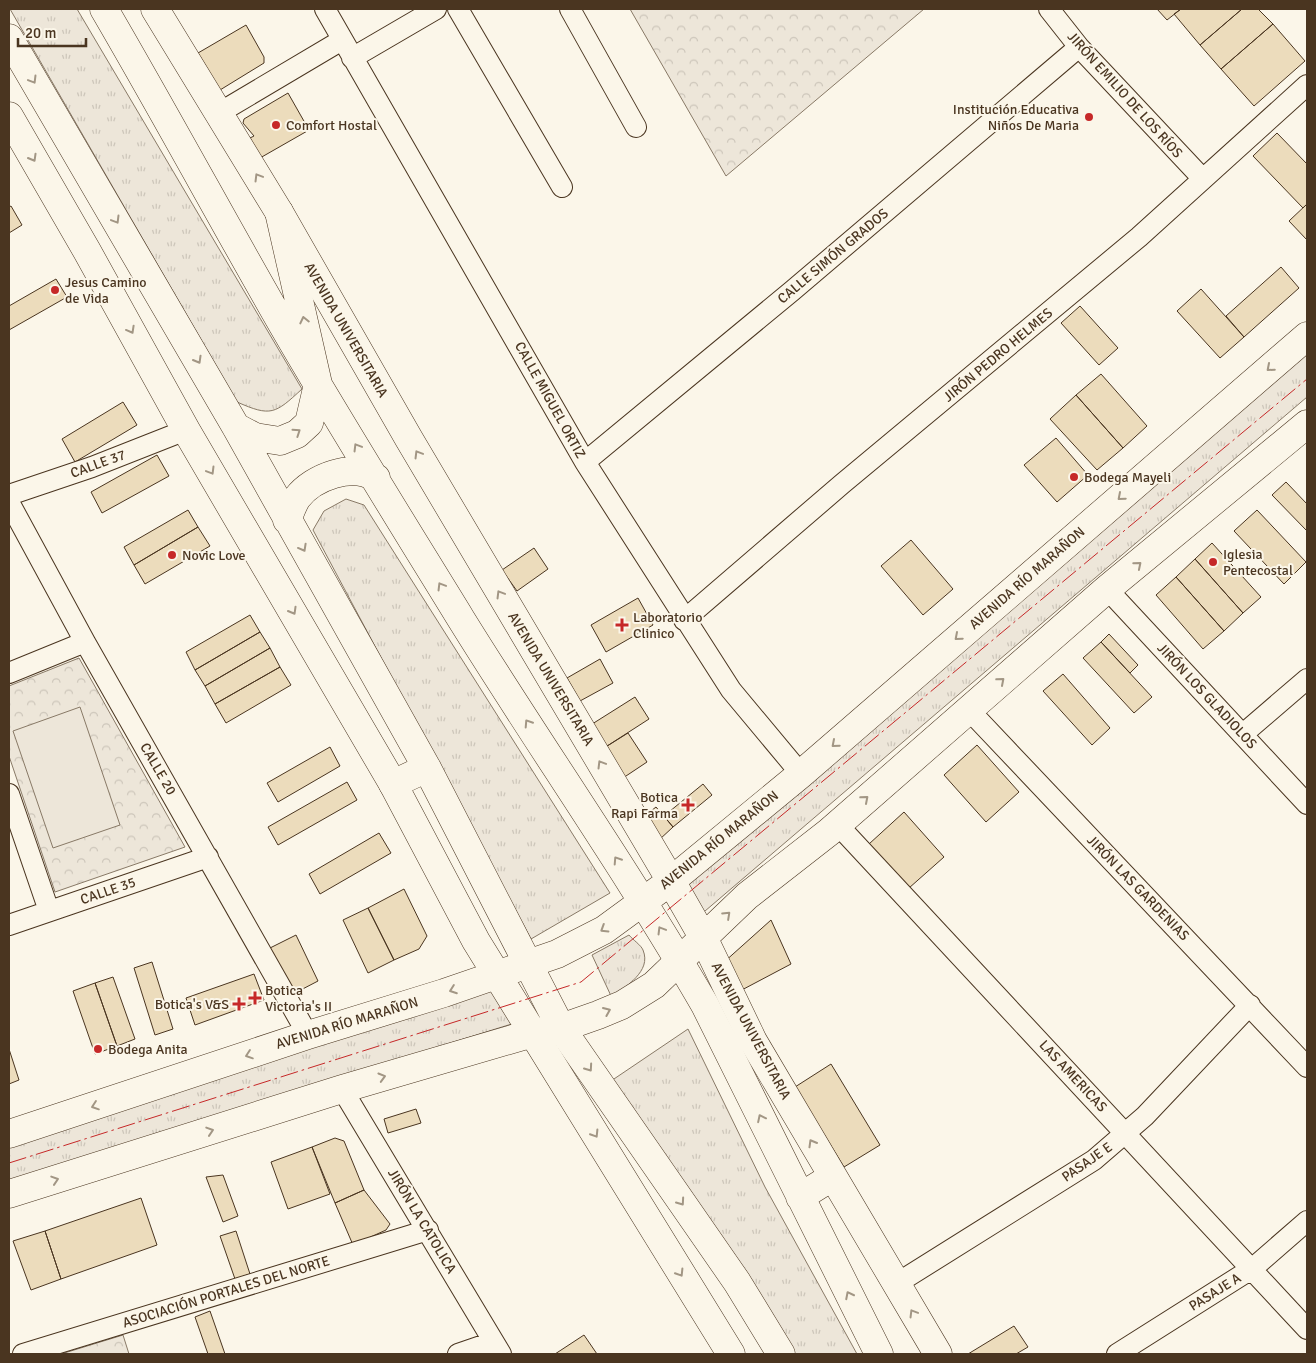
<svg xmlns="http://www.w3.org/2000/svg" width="1316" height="1363" viewBox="0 0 1316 1363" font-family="Signika,sans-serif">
	<defs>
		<pattern id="grass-tufts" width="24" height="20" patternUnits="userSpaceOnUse" patternTransform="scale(1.25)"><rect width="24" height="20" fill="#ede6d9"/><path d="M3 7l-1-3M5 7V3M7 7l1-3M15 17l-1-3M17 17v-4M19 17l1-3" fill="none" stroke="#cdc6ba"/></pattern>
		<pattern id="forest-crowns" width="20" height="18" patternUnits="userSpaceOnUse" patternTransform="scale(1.25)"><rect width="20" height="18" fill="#ede6d9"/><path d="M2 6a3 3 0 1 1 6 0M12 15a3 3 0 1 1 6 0" fill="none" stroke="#cdc6ba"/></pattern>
	</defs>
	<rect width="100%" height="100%" fill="#fbf6e9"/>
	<!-- grass -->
	<path fill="url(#grass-tufts)" stroke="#887966" d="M10,9h67l225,380c-27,25 -31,28 -65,13z
		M1307,354v43l-609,520 -20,-28z
		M346,499l18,6 246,388 -79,46 -218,-409 11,-19z
		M629,935c4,5 12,10 14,15 9,22 -18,36 -31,48l-20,-43z
		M512,984l19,34 -522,162v-36z
		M688,1029l77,158 92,167h-62l-187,-271z"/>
	<!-- forest -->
	<path fill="url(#forest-crowns)" stroke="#887966" d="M630,9h294l-198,167z
		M79,658l106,189 -130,45 -46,-136v-70z
		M123,1335l6,19h-68z"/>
	<!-- pitch -->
	<path fill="#ede6d9" stroke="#887966" d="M80,707l40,118 -67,23 -40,-117z"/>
	<!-- building -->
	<path fill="#ecdcbc" stroke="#4a3520" d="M1157,9h24l-14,11z
		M1181,9h61l-42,36 -26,-31z
		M1242,9h16l15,15 -52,45 -21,-24z
		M1273,24l32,37 -51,45 -33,-37z
		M246,25l18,32v6l-44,27 -22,-37z
		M288,93l21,37 -49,28 -10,-20 4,-2 -11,-13 1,-4z
		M1277,133l30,31v40l-4,4 -50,-52z
		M1307,204v36l-18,-19z
		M11,206l11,19 -13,8v-26z
		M1281,267l18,21 -55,49 -18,-21z
		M56,279l11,18 -58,33v-24z
		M1201,289l43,48 -24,21 -43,-47z
		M1080,306l38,42 -19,17 -38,-42z
		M1101,374l46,52 -24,22 -47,-53z
		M1076,395l47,53 -26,22 -47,-51z
		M123,402l14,23 -62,37 -13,-23z
		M1056,438l32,37 -31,27 -33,-37z
		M157,455l12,21 -67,37 -11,-21z
		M1286,482l21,22v27l-35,-36z
		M188,510l10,17 -64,38 -10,-18z
		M1257,510l49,52 -22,22 -50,-53z
		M198,527l12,19 -65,38 -11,-19z
		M911,540l42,49 -30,26 -42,-49z
		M1212,543l49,54 -18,16 -48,-54z
		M534,548l14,21 -31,22 -15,-21z
		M1195,559l48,54 -19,18 -48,-54z
		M1176,577l48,54 -21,18 -47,-54z
		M638,598l15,27 -47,27 -15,-27z
		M250,615l10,17 -65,38 -9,-18z
		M260,632l10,16 -65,38 -10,-16z
		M1109,634l29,31 -8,8 -29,-31z
		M1101,642l51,55 -18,16 -51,-55z
		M270,648l10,19 -65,37 -10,-18z
		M600,659l13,24 -33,18 -13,-23z
		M280,667l11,18 -65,38 -11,-19z
		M1063,674l47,54 -18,17 -49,-54z
		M635,697l14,22 -45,29 -15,-22z
		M628,733l19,29 -24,16 -19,-30z
		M977,745l42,47 -33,30 -42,-47z
		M330,747l10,19 -62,36 -11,-19z
		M347,782l10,18 -79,45 -10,-18z
		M703,784l9,11 -39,32 -9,-11z
		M656,807l17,20 -14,13 -22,-18z
		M904,812l40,45 -35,31 -40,-44z
		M379,833l12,20 -71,41 -11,-20z
		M404,889l23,47 -8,13 -25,11 -26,-52z
		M368,908l26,52 -26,13 -25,-53z
		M771,920l20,44 -53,28 -15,-29z
		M296,935l22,46 -25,13 -23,-46z
		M152,962l21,67 -18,6 -21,-67z
		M254,974l10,26 -69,25 -9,-27z
		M113,977l22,62 -18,7 -22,-63z
		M95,983l22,63 -22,8 -22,-63z
		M9,1049l10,31 -10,4z
		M831,1064l49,81 -36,22 -49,-80z
		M416,1109l5,14 -33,10 -4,-14z
		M335,1138l9,3 20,49 -29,13 -23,-56z
		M312,1147l18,47 -42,15 -17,-47z
		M223,1175l15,41 -15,6 -17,-45z
		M364,1190l26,34 -4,6 -33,15 -18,-42z
		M141,1198l16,47 -96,34 -16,-48z
		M45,1231l16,48 -30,11 -18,-49z
		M236,1231l14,43 -15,5 -15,-43z
		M210,1311l15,43h-17l-13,-37z
		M1014,1326l14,21 -12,7h-48z
		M584,1335l13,19h-42z"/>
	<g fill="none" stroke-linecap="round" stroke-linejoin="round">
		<!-- street casing -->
		<g stroke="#4a3520" stroke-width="22">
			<path id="street" d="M325,9l260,453 146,228 70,84
				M458,9l104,178
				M570,9l66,118
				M1049,9l30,38 124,132
				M352,58l84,-49
				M219,113l123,-73
				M585,462l207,-171 287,-244
				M9,495l83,-28 94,-37
				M9,502l76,140 223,393
				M1107,589l200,215
				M684,620l158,-136 297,-247 168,-152
				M9,673l76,-31
				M968,709l339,358
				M1243,734l64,-55
				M9,794l40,117
				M837,824l470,505
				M9,925l199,-68
				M342,1089l159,265
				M896,1284l198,-124 51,-44 105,-111
				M23,1354l405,-124
				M458,1354l35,-12 1,12
				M1117,1354l136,-86 54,-47"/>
		</g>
		<!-- secondary casing -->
		<g stroke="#4a3520" stroke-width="29">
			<path id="secondary" d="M155,9l124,203 130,227 262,442 32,56 50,104 185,313
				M9,116l78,135 99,179 207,354 83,157 255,413
				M9,1134l299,-99 136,-42 113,-39 47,-24 67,-49 130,-107 506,-438
				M9,1194l333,-105 191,-56 28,-5 37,-13 24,-10 32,-20 93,-89 82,-64 278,-243 200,-165"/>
		</g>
		<!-- primary casing -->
		<g stroke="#4a3520" stroke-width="29">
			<path id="primary" d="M104,9c62,106 120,214 181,320 57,98 117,194 176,290 80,129 168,254 244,386l174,349
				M9,38l227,389 191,341 134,260 176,254 44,72
				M236,427l19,10 25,4 17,-7 12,-11 9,-39 -39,-172
				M287,520c3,-7 6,-16 10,-22 16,-21 56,-36 79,-20
				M393,784l34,-16
				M800,1197l32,-20"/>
		</g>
		<!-- street -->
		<use href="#street" stroke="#fbf6e9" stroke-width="20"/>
		<!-- secondary -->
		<use href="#secondary" stroke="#fbf6e9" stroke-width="28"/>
		<!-- primary -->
		<use href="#primary" stroke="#fbf6e9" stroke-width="28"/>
		<!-- power -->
		<path stroke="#c62828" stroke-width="1" stroke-dasharray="18 4 2.5 4" stroke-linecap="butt" d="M9,1163l572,-181 726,-603"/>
	</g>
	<!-- one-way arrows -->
	<defs><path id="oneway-chevron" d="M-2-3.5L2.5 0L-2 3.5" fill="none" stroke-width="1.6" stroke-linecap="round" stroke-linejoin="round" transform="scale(1.25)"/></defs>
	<g stroke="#a29684">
		<use href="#oneway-chevron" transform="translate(33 80) rotate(59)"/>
		<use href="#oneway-chevron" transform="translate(33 158) rotate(60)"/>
		<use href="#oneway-chevron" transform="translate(258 177) rotate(-121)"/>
		<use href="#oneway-chevron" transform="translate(116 220) rotate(59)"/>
		<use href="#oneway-chevron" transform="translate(304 320) rotate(-103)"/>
		<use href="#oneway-chevron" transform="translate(131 330) rotate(61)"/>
		<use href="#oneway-chevron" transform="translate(198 360) rotate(60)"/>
		<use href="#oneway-chevron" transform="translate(1270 368) rotate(139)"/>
		<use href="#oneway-chevron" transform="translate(297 432) rotate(-34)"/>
		<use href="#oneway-chevron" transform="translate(357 447) rotate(-121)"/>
		<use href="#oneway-chevron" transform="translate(418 454) rotate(-121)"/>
		<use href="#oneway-chevron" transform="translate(211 471) rotate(59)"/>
		<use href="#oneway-chevron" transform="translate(1121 497) rotate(139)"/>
		<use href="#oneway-chevron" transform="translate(303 548) rotate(61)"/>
		<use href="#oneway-chevron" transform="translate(1138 565) rotate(-40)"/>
		<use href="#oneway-chevron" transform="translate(441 586) rotate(-121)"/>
		<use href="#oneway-chevron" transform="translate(500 594) rotate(-121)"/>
		<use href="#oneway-chevron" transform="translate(293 611) rotate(60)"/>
		<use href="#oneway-chevron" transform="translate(958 637) rotate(139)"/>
		<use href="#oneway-chevron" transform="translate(1001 681) rotate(-41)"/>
		<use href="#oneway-chevron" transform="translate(528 723) rotate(-123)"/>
		<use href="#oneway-chevron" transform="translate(835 744) rotate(139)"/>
		<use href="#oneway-chevron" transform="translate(601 764) rotate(-121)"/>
		<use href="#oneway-chevron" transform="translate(865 799) rotate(-41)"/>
		<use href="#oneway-chevron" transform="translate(617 860) rotate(-123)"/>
		<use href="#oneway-chevron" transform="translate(727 915) rotate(-43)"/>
		<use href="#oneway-chevron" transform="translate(604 929) rotate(148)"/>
		<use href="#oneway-chevron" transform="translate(661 930) rotate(-121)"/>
		<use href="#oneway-chevron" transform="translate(453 990) rotate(160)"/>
		<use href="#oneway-chevron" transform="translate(607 1011) rotate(-23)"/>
		<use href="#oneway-chevron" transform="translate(249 1055) rotate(161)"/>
		<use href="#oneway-chevron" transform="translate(589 1068) rotate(55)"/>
		<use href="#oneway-chevron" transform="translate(382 1077) rotate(-16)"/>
		<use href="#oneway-chevron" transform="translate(95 1106) rotate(161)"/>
		<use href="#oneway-chevron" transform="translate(761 1118) rotate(-116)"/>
		<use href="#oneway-chevron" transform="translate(210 1131) rotate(-18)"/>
		<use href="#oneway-chevron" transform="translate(595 1134) rotate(58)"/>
		<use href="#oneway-chevron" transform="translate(812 1143) rotate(-120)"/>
		<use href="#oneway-chevron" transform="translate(55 1180) rotate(-18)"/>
		<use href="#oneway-chevron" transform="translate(681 1202) rotate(55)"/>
		<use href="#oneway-chevron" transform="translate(680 1273) rotate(58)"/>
		<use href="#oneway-chevron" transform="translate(849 1295) rotate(-117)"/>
		<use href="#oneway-chevron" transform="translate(913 1313) rotate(-121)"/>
	</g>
	<!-- markers -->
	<g fill="#c62828" stroke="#fbf6e9" stroke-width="2">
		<circle cx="1089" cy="117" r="5"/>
		<circle cx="276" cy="125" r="5"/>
		<circle cx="55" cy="290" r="5"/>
		<circle cx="1074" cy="477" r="5"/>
		<circle cx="172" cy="555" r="5"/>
		<circle cx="1213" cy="562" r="5"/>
		<path d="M619.5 617.5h5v5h5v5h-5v5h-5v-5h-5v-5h5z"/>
		<path d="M685.5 797.5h5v5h5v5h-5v5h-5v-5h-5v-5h5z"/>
		<path d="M252.5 990.5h5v5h5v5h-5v5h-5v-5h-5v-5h5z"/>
		<path d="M236.5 996.5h5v5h5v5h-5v5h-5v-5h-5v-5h5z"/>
		<circle cx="98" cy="1049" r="5"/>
	</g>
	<g text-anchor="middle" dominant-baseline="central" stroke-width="4" stroke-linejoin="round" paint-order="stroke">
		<!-- street labels -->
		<g font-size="14" fill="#4a3520" stroke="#fbf6e9">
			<text transform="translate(1125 95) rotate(48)">JIRÓN EMILIO DE LOS RÍOS</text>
			<text transform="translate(833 256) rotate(-40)">CALLE SIMÓN GRADOS</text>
			<text transform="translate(346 330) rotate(60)">AVENIDA UNIVERSITARIA</text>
			<text transform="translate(998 355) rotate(-40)">JIRÓN PEDRO HELMES</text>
			<text transform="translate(550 400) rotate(61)">CALLE MIGUEL ORTIZ</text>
			<text transform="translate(98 464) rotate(-20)">CALLE 37</text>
			<text transform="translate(1027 578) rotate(-41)">AVENIDA RÍO MARAÑON</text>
			<text transform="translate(551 679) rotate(59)">AVENIDA UNIVERSITARIA</text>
			<text transform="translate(1207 696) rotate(47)">JIRÓN LOS GLADIOLOS</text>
			<text transform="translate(158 769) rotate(60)">CALLE 20</text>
			<text transform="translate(719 840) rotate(-39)">AVENIDA RÍO MARAÑON</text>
			<text transform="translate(1138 888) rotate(46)">JIRÓN LAS GARDENIAS</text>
			<text transform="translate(108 891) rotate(-19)">CALLE 35</text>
			<text transform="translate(347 1023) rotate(-17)">AVENIDA RÍO MARAÑON</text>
			<text transform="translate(751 1031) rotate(62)">AVENIDA UNIVERSITARIA</text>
			<text transform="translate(1073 1076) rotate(47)">LAS AMERICAS</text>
			<text transform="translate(1087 1162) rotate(-35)">PASAJE E</text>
			<text transform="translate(422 1221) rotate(59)">JIRÓN LA CATOLICA</text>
			<text transform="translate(226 1292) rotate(-17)">ASOCIACIÓN PORTALES DEL NORTE</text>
			<text transform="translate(1215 1292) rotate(-32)">PASAJE A</text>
		</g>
		<!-- poi labels -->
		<g font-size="14" fill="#4a3520" stroke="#fbf6e9" text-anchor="start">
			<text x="1079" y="109" text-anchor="end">Institución Educativa<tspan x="1079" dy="16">Niños De Maria</tspan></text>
			<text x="286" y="125">Comfort Hostal</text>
			<text x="65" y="282">Jesus Camino<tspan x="65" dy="16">de Vida</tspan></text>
			<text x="1084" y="477">Bodega Mayeli</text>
			<text x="1223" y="554">Iglesia<tspan x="1223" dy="16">Pentecostal</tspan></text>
			<text x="182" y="555">Novic Love</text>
			<text x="633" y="617">Laboratorio<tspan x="633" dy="16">Clinico</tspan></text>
			<text x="678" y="797" text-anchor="end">Botica<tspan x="678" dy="16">Rapi Farma</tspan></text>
			<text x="265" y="990">Botica<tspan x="265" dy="16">Victoria's II</tspan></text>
			<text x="229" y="1004" text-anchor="end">Botica's V&amp;S</text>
			<text x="108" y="1049">Bodega Anita</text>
		</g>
	</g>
	<!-- border -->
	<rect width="1316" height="1363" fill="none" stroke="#4a3520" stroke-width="20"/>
	<!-- scale -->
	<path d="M18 38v8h68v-8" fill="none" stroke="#4a3520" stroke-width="2.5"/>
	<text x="25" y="38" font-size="15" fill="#4a3520" stroke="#fbf6e9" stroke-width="4" paint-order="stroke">20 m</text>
</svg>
